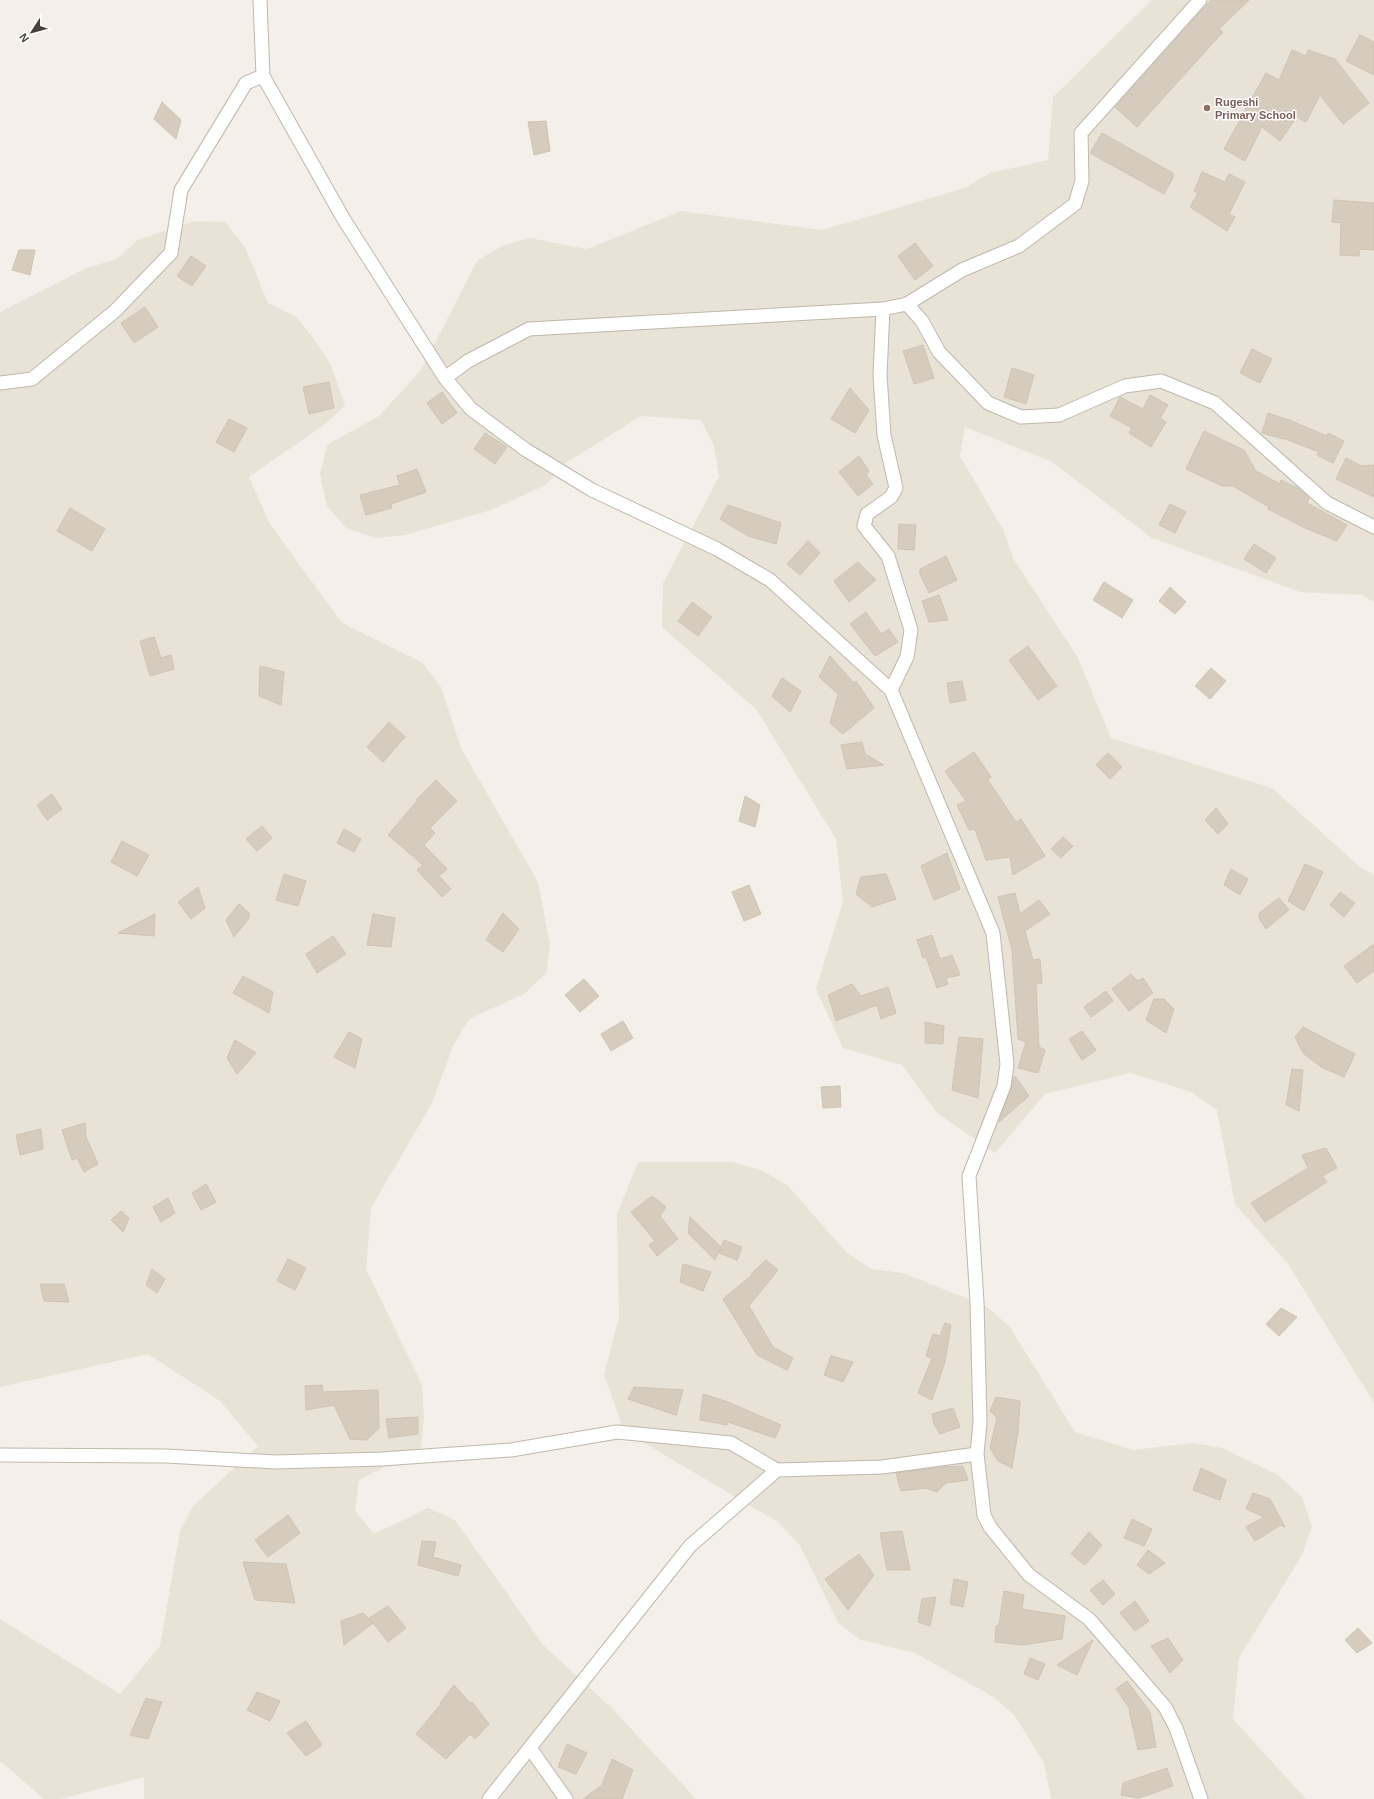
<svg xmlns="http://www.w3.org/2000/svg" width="1374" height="1799" viewBox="0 0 1374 1799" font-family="Arial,sans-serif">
	<rect width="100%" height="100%" fill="#f4f0e9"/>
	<!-- residential -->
	<path fill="#e8e2d7" d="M1152,0h222v602l-12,-7 -62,-3 -148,-54 -100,-76 -87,-35 -5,29 44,75 9,27 65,100 33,80 161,50 87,78 15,9v528l-86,-139 -53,-60 -18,-94 -26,-18 -60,-19 -86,21 -50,59 -58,-40 -35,-48 -59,-17 -27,-59 27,-88 -7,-62 -80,-130 -94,-82 1,-44 56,-106 -5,-31 -13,-26 -60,-4 -75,47 -20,22 -55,25 -86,25 -29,3 -30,-10 -19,-22 -7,-32 7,-29 52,-29 42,-46 56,-109 25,-15 28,-8 57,11 94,-38 141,19 143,-42 25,-15 58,-13 5,-63z
		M195,221l30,1 20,25 23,56 28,14 19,23 16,25 14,41 -20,18 -76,53 21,47 72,99 81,40 18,24 20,61 77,134 12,62 -4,30 -22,20 -55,25 -16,27 -21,57 -61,105 -5,61 56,116 2,32 -3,31 -62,32 -4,31 19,23 54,-26 27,12 89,126 67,61 85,92h-552v-22l-83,22h-17l-44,-38v-142l120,75 40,-48 20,-115 13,-25 65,-60 -38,-45 -72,-47 -148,33v-1075l87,-44 30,-9 20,-19z
		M638,1162h94l29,8 26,15 60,68 25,16 31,4 83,33 23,20 66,106 58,18 60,-7 29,5 56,27 24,22 10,29 -10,29 -63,103 -6,61 73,80h-255l-7,-36 -29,-47 -23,-20 -77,-43 -54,-13 -23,-17 -39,-79 -21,-22 -154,-91 -20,-56 15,-58 -2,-103z"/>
	<!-- building -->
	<path fill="#d6ccbe" stroke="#d0c3b2" d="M1211,0h38l-30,29 4,3 -86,95 -22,-20z
		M1360,35l14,7v33l-28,-14z
		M1292,50l14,6 2,-6 27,9 34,44 -26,21 -23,-29 -14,27 -9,-5 -17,24 -18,-14 -17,34 -21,-12 42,-76 13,7z
		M162,102l19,18 -5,19 -22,-20z
		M546,121l4,30 -16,4 -6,-33z
		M1102,133l71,40v5l-9,16 -74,-41z
		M1202,172l23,10 4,-8 16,8 -16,32 6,3 -8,14 -37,-24 8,-14 -4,-2z
		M1334,200l40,3v47l-14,-1 -1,7 -19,-1 1,-32 -9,-1z
		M915,243l18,23 -18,14 -17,-24z
		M19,250h16l-5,25 -18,-5z
		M191,256l15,10 -14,20 -15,-10z
		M145,307l13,20 -24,16 -13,-20z
		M923,345l11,33 -20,6 -11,-33z
		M1252,349l20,10 -12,24 -20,-10z
		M1012,368l22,7 -8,29 -22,-7z
		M329,382l5,26 -25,6 -6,-27z
		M850,388l19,22 -14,23 -24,-14z
		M442,392l15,21 -15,11 -15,-21z
		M1150,395l18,10 -8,13 6,4 -15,25 -22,-14 3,-5 -22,-12 10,-19 23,12z
		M1268,413l21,7 38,16 1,-3 16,8 -11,22 -16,-8 2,-3 -36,-14v1l-21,-6z
		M229,419l18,9 -13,24 -18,-10z
		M1204,431l40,19 12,21 24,13 1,-4 18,9 10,9 -2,5 40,22 -10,16 -32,-13 -37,-19 1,-2 -36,-21h-11l-36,-17z
		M485,433l22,14 -12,17 -21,-15z
		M859,456l10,15 -3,4 7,9 -15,12 -19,-24z
		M1346,458l16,8 12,-1v32l-38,-18z
		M417,469l9,23 -35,12 1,4 -26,7 -6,-20 40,-10 -3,-9z
		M1170,504l16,8 -11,21 -16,-8z
		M728,505l53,18 -5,21 -28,-8 -28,-17z
		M70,508l35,21 -13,22 -35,-20z
		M899,524l17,1 -2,25 -16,-1z
		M808,541l12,12 -20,22 -13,-11z
		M1254,544l22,14 -10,15 -22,-14z
		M946,556l11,24 -28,13 -9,-19v-5z
		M858,562l18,18 -27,22 -15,-21z
		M1104,582l29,18 -11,18 -29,-18z
		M1170,587l16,15 -11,12 -16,-13z
		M939,595l9,25 -19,2 -7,-21z
		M692,602l20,15 -14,19 -20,-15z
		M866,612l15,22 8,-5 9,13 -23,14 -25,-32z
		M154,637l7,21 10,-3 3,14 -24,7 -10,-35z
		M1028,646l29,40 -19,14 -29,-40z
		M830,656l24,27 2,-2 18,27 -31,26 -13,-11 8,-29 -19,-17z
		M260,666l24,6 -3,33 -22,-9z
		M1211,668l15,13 -16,18 -15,-13z
		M782,678l19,13 -11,21 -18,-16z
		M962,681l4,19 -16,3 -3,-20z
		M389,722l16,15 -22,25 -16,-15z
		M862,742l3,12 19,11 -37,4 -6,-24z
		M974,752l17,25 -3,3 28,42 5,-3 24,37 -32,19 -3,-18 -24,3 -11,-31 -6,1 -12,-25 9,-4 -21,-30z
		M1108,753l14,14 -12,12 -14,-14z
		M436,780l21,21 -27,27 5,5 -11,12 23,24 -8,7 12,13 -9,8 -25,-27 6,-5 -35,-30 29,-34 -1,-1z
		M52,794l10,15 -15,11 -10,-15z
		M745,796l15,9 -5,22 -16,-6z
		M1216,808l12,16 -10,10 -13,-14z
		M262,826l10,12 -15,13 -11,-12z
		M344,829l17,10 -7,13 -17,-9z
		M1063,837l10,9 -12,12 -10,-9z
		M122,841l27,14 -12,21 -26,-14z
		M947,853l13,36 -26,11 -13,-34z
		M1305,864l18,8 -19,39 -16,-10z
		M1231,869l17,10 -8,16 -16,-10z
		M284,874l22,7 -8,25 -22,-6z
		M886,874l10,25 -24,8 -16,-13 5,-17z
		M749,885l12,29 -17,7 -12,-29z
		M198,887l7,21 -14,11 -13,-17z
		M1340,892l15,11 -11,14 -14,-12z
		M1015,893l5,21 19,-14 11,14 -25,17 8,29 7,-1 2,24 -6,1 3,63 6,3 -7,23 -20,-5 8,-26 -8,-3 -6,-89 -14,-53z
		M1279,898l10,12 -23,19 -7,-11v-5z
		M239,904l10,9v5l-15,19 -8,-17z
		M503,913l16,16 -16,23 -17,-12z
		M155,914l-1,22 -36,-3z
		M373,914l22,4 -4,29 -24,-2z
		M932,935l8,24 12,-4 8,20 -14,3 2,6 -11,4 -11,-31 -3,1 -6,-18z
		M333,936l13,18 -29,19 -11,-19z
		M1374,944v27l-17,12 -13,-17z
		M1131,974l7,7 5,-3 10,15 -24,18 -17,-22z
		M243,976l30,16 -4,21 -36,-20z
		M584,979l15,17 -19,16 -15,-17z
		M852,984l9,12 27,-9 8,26 -15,6 -4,-14 -41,16 -8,-26z
		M1106,991l7,10 -22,16 -7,-10z
		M1154,999h10l10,10 -8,24 -20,-13z
		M623,1021l10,17 -22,13 -10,-17z
		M925,1022l19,4 -1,18 -18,-1z
		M1303,1027l52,27 -11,23 -23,-10 -18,-14 -8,-16z
		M1082,1031l14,19 -14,10 -13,-21z
		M349,1032l13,7 -7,29 -21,-11z
		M959,1037l24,2 -5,59 -26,-8z
		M235,1040l21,13 -19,21 -10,-16z
		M1292,1069l11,1 -4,41 -13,-6z
		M1015,1076l14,20 -30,26 12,-33 2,-11z
		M840,1086l1,21 -18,1 -2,-21z
		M85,1123l1,14 12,27 -14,8 -7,-14 -5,2 -10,-30z
		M41,1129l2,20 -23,6 -4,-20z
		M1326,1148l11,20 -15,8 5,6 -62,40 -14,-19 57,-35 -6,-13z
		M206,1184l10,18 -15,8 -9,-17z
		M652,1196l14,11 -6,9 18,23 -21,17 -8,-11 6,-4 -24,-29z
		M168,1198l7,15 -14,9 -8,-15z
		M121,1211l8,7 -6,14 -12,-12z
		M690,1217l31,30 -6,13 -27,-27z
		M724,1240l18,7 -5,13 -18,-7z
		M288,1259l18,9 -11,22 -18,-9z
		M766,1260l12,10 -29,36 24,41 20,11 -6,12 -30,-15 -34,-56 29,-24v-2z
		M683,1264l28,8 -8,19 -23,-9z
		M152,1269l13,10 -8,14 -11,-8z
		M40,1284h24l5,18 -25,-1z
		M1281,1308l16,9 -18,19 -13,-12z
		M945,1323l6,2 -6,37 -13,38 -14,-7 14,-35 -6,-2 7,-22 7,2z
		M831,1356l22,6 -10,20 -19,-7z
		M322,1385l1,7 55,-2 1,38 -12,12 -17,-1 -16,-34 -28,5 -1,-24z
		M634,1387l49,3 -7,25 -48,-16z
		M703,1394l25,8 53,23 -6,13 -47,-16 -1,3 -27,-5z
		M996,1397l24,4 -2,31 -6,36 -14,-7 -8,-13 7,-30 -7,-7z
		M953,1408l7,19 -20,7 -6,-10 -2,-10z
		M418,1417v17l-29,4 -3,-19z
		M963,1466l5,14 -22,3 -9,9 -11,-4 -25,3 -5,-18 48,-6z
		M1201,1468l25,12 -6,20 -27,-10z
		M1253,1493l17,6 15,28 -4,-2 -26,16 -9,-14 18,-10 -18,-8z
		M288,1515l12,18 -32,24 -13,-17z
		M1132,1519l20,10 -8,17 -20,-8z
		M902,1531l8,39h-23l-7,-37z
		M1089,1532l13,13 -17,20 -14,-11z
		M422,1541l14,1 -3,15 28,8 -3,11 -40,-11z
		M1148,1550l17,13 -16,11 -12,-9z
		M859,1554l15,21 -26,35 -23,-31z
		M243,1562l43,2 9,39 -40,-3z
		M954,1579l14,3 -5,25 -13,-3z
		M1103,1580l12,14 -12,11 -13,-15z
		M1004,1591l20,4 -2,14 43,7 -3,23 -40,6 -27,-3 1,-16 3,-1z
		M936,1597l-6,29 -12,-4 4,-23z
		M1135,1601l14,20 -14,10 -15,-18z
		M388,1606l18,22 -18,14 -19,-24z
		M363,1613l10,10 -29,22 -3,-24z
		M1358,1628l14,15 -15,10 -12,-13z
		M1168,1638l15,22 -13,13 -19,-27z
		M1093,1640l-16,35 -20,-10z
		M1030,1658l15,6 -7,16 -14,-6z
		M1127,1681l23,31 6,35 -18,3 -9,-40 1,-1 -14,-20z
		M454,1685l16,18 2,-1 17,22 -14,15 -5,-5 -24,25 -30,-25 25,-30 -1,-1z
		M257,1692l23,9 -10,20 -23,-11z
		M146,1698l16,4 -14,37 -18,-4z
		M306,1721l16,24 -16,11 -19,-23z
		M567,1744l20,9 -11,21 -18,-7z
		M612,1759l21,11 -11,29h-39l19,-14z
		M1167,1768l6,18 -34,12 -18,-3 2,-12z"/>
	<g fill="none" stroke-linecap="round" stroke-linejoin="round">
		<!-- street casing -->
		<g stroke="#bfb8ab" stroke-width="15">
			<path id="street" d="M260,0l3,76 80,142 102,160 26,31 55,41 66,40 125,59 53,31 121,110 102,243 14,131 -3,22 -35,90 8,126 3,120 -3,32 7,61 6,12 39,48 60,44 76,88 11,21 25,71
				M907,304l15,17 17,31 49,51 33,14 38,-2 66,-29 36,-5 54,22 112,100 47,24
				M883,309l-3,66 4,60 12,53 -5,9 -24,17 -3,12 24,30 23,74 -4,27 -16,33
				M445,378l23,-17 61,-32 354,-20 24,-5 55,-34 57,-24 56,-42 7,-23 -1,-48 119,-133
				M0,383l32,-4 83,-68 56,-58 10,-63 65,-107 17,-7
				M0,1455l166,1 110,6 106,-3 129,-9 106,-18 114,11 46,27
				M530,1748l36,51
				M489,1799l201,-253 87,-76 105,-3 95,-13"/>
		</g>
		<!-- street -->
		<use href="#street" stroke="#fff" stroke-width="13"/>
	</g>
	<!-- markers -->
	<circle fill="#8d6e63" stroke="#fff" stroke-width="1.5" cx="1207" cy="108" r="4"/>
	<g text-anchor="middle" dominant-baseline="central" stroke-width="3" stroke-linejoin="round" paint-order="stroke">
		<!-- education labels -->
		<g font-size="11" font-weight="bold" fill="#785e54" stroke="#fff" text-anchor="start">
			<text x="1215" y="102">Rugeshi<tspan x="1215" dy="13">Primary School</tspan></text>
		</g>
	</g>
	<!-- north arrow -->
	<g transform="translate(32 32) rotate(234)" stroke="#ffffff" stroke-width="3" paint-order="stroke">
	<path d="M0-3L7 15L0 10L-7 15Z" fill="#484137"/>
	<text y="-6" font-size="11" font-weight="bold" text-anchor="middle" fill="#484137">N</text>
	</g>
</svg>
